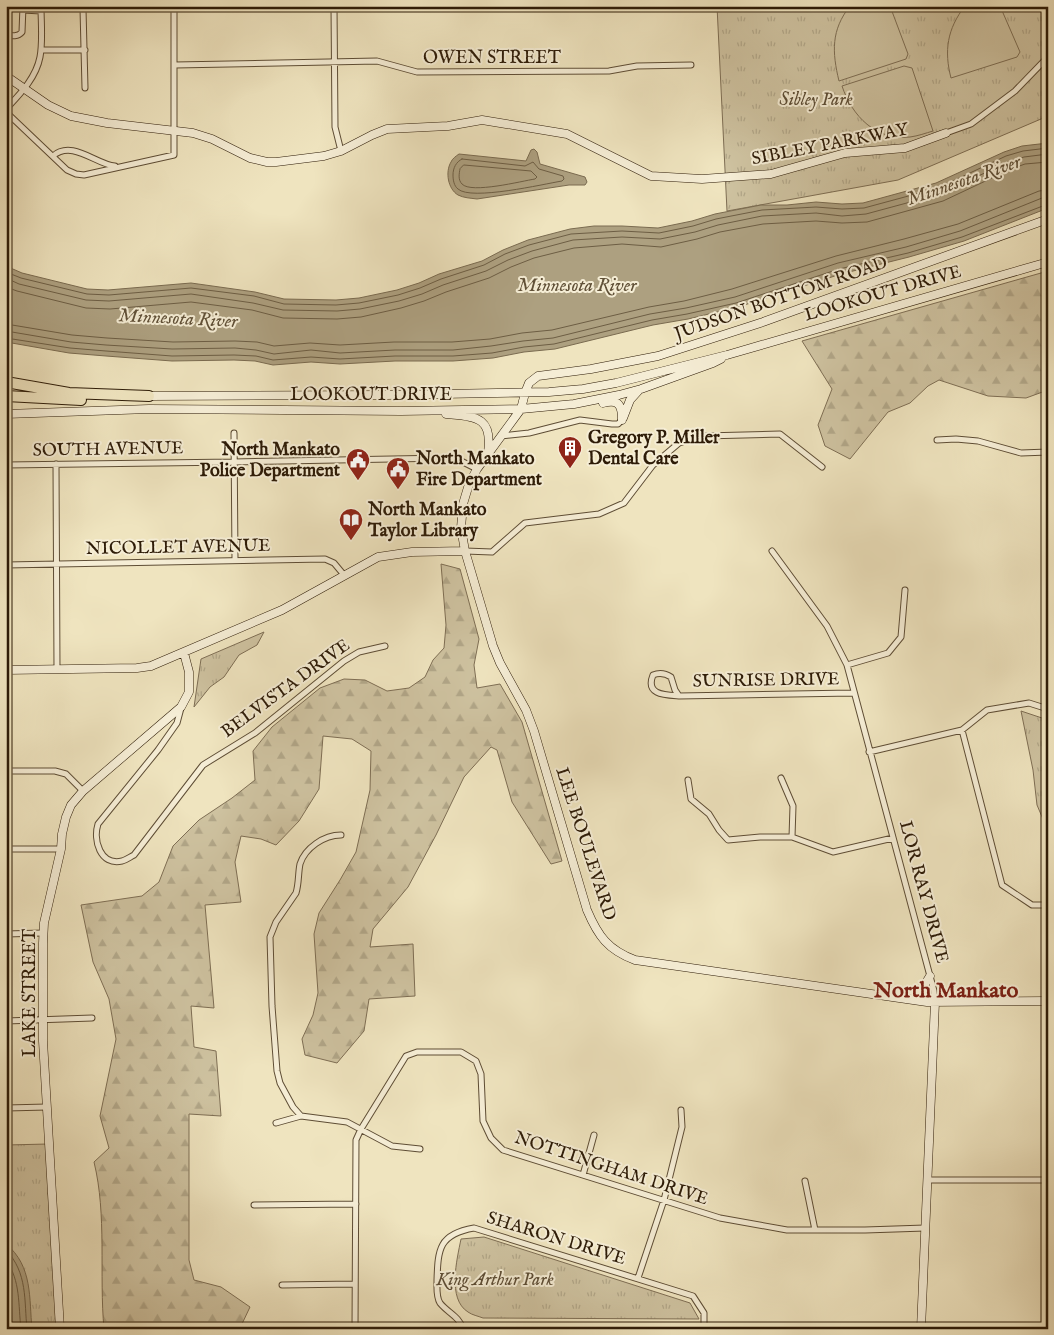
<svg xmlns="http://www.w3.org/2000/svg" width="1054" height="1335" viewBox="0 0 1054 1335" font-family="'IM FELL English',serif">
	<defs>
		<pattern id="forest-firs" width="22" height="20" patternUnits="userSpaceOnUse" patternTransform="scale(1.25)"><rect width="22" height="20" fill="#cec2a0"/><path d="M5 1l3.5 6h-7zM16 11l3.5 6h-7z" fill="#b1a688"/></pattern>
		<pattern id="park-tufts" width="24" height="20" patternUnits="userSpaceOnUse" patternTransform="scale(1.25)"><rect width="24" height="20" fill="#cec2a0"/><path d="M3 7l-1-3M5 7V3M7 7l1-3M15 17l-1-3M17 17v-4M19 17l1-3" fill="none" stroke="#b1a688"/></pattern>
	</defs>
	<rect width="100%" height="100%" fill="#efe4bf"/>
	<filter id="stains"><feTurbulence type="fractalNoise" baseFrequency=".004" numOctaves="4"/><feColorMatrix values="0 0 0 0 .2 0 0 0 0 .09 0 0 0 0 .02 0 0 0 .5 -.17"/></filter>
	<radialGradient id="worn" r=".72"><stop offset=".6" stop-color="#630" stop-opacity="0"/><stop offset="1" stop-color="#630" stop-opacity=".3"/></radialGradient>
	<!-- forest -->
	<path fill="url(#forest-firs)" stroke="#7e6e54" d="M1048,271v119l-22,8 -38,-2 -49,-16 -11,6 -18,17 -22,9 -38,47 -25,-13 -7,-21 14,-36 -30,-48z
		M441,564l19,5 19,70 -5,26 3,23 23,-4 22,38 40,139 -11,3 -39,-62 -15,-52 -6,-3 -27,30 -28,58 -28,52 -35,42 -3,18 43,-3 2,52 -46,3 -5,32 -27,32 -32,-8 -3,-16 11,-24 5,-22 -4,-59 5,-21 21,-33 16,-28 14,-62 1,-39 -19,-12 -29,-3 -4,53 -20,32 -23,24 -15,-6 -20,-3 -6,26 6,40 -36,3 9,103 -23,-2 3,41 22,4 5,65 -32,-2v146l5,20 27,7 29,20 -9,19 -8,3h-129c-5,-55 3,-114 -10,-167l15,-14 -9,-32 16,-77 -7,-40 -16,-37 -12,-57 61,-9 17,-14 14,-36 26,-26 33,-22 23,-18 -2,-29 19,-24 48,-39 24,-9 21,1 22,11 22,-3 16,-11 8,-17 11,-12 2,-23z"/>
	<!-- park -->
	<path fill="url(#park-tufts)" stroke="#7e6e54" d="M717,6h331v110l-150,64 -171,31z
		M264,632l-7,13 -18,10 -15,22 -14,10 -16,20 7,-48z
		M1021,711l27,9v111l-11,-26 -4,-35z
		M48,1144l12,185h-54v-184z
		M484,1237l206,66 9,16 -216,-1c-5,-2 -11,-3 -15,-6 -21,-13 -11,-53 -7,-73z"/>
	<!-- pitch -->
	<path fill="#cec2a0" stroke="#7e6e54" d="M850,6h40l18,48 -2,5 -67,22c-7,-29 -8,-51 11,-75z
		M965,6h35l20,46 -3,5 -66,21c-7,-27 -4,-49 14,-72z
		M904,66l8,2 21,63c-7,2 -15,5 -23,6 -34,4 -58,-21 -68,-51z"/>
	<!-- water -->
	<path fill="#ada080" stroke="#7a6b50" d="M1048,143v65l-84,33 -55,16 -68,17 -103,33 -50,12 -35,6 -98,24 -31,3 -31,6 -40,3h-58l-55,3 -29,-2 -38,3 -18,-4 -21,-1 -62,1 -66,-5 -37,-3 -63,-11v-76l16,7 65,16 21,1 83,-7 64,9 29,7 52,1 23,-2 38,-8 22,-7 20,-9 43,-13 21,-11 25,-10 42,-11 24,-3h28l36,2 34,-7 23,-7 46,-9h26l29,-3 26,2 21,-1 73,-20 68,-31 18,-6z
		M534,149l3,3 3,12 45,13 2,5 -2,3h-16l-92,14c-7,-1 -13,-1 -19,-4 -10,-6 -13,-23 -7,-33 1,-3 5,-6 8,-8l67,7 5,-11z
		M6,1244c27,22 23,55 26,85h-26z"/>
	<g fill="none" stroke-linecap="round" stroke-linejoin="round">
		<!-- shore -->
		<path stroke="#6d5e44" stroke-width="1" d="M462,159l63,7 8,-4 6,7 24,7 1,3 -2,2c-18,3 -91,20 -104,8 -4,-3 -5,-9 -5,-14 0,-7 3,-13 9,-16z
			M464,165l67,6 6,6 -2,2c-13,2 -64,15 -73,5 -4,-4 -3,-10 -2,-15z
			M6,272l15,6 66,16 22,1 82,-7 63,8 30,8 52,1 23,-2 39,-8 22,-7 21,-9 43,-14 21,-11 24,-9 42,-11 51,-3 37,2 34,-7 23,-7 46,-9 54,-3 26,2 22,-1 74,-20 68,-32 17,-5 25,-3
			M6,278l13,6 67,16 23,1 82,-7 62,9 30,7 54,1 23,-2 39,-8 23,-7 21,-9 43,-14 22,-11 24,-9 41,-11 49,-3 38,2 35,-7 23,-7 44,-9 54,-3 26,3 24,-2 74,-20 68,-32 16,-5 24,-3
			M6,287l11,4 69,17 24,1 81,-7 61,8 31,8 54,1 24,-2 40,-9 23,-7 22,-9 43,-14 22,-11 23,-9 40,-10 48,-4 39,3 36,-8 23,-7 43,-8 53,-3 26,2 25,-1 76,-21 68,-32 14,-5 23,-2
			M6,324l66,11 35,3 66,4 62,-1 22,1 17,4 36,-3 30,2 54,-3h58l38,-3 32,-6 30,-3 97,-23 35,-6 48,-12 104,-33 68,-17 54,-15 81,-33 9,-1
			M6,331l65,11 35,3 66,4 63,-1 21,2 18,4 37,-4 29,3 55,-3h58l38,-4 32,-5 30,-3 97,-24 36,-6 49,-11 103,-34 68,-16 54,-16 82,-33 6,-1
			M6,338l64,10 36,3 66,5 62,-1 22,1 17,4 38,-3 29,2 55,-3h58l39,-3 32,-6 30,-3 98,-24 35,-6 49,-11 103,-34 69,-16 54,-16 86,-33
			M6,1250c22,23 18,51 21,79
			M6,1260c15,21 12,45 15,69
			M6,1276c7,17 5,35 7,53"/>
		<!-- street casing -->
		<g stroke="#5e4d35" stroke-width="7">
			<path id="street" d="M334,6l1,121 6,24
				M83,9l2,79
				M23,10l18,1
				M6,35c6,1 12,2 16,-3l1,-26
				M41,50h44
				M175,65l202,-4 40,11 192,-1 28,-5 54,-1
				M6,109c14,-15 30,-31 34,-52 3,-16 1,-34 1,-51
				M6,112l61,58 9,4 8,1 90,-20v-149
				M946,133l25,-9 44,-33 30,-31 3,-5
				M53,156c19,-17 44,9 62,10
				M234,433l1,127
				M501,436l28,-3 51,-13 32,4h6l4,-4
				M937,440l19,-1 22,2 43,12 27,-1
				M56,464l1,205
				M6,465l228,-3 213,-4 12,2 18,9
				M465,551l27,1 33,-29 74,-9 25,-11 29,-38 26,-22 25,-7 76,-2 42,33
				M772,551l55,75 20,39 87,326 1,11
				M6,565l319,-6 9,4 10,12
				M847,665l41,-12 13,-16 4,-47
				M679,696c-14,-1 -34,-1 -26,-21 7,-3 12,-2 18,2l4,13 4,6 174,-3
				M181,708l-4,15 -19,27 -60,74c-5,16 2,42 24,37 4,-1 8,-4 12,-6l69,-90 52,-32 89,-72 15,-9 26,-6
				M962,730l40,155 30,20h16
				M869,752l93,-22 25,-20 42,-7 19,6
				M6,771h49l11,3 17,17
				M781,778l12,28 -1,31
				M688,780l3,19 18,15 10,16 9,10 32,-3h32l41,15 60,-14
				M341,835c-17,0 -36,13 -41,29 -2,10 -1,19 -4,29l-20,29 -6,15 2,69 5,65 3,12 13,24 8,9 46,6 45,24 28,3
				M6,849h55
				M6,934l37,-1
				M6,1021l86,-3
				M6,1108l41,-1
				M276,1123l25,-7
				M583,1175l11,-40
				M928,1180h120
				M805,1181l10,49
				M254,1205l102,-1
				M638,1278l26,-78 18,-73 -1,-17
				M282,1285l73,-1
				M355,1329l1,-189 5,-11 45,-73 11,-4h44l15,9 5,13 2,47 8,17 12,12 217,68 67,12h78l60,-2
				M463,1329c-4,-13 -15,-16 -23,-26 -4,-6 -3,-15 -3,-23 1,-31 2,-46 37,-52l219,68 11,17v16"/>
		</g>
		<!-- secondary casing -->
		<g stroke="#2d1b07" stroke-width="9">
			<path id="secondary" d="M6,76l42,29 23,11 36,7 86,10 19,6 38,19 17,4h9l48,-6 17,-5 31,-16 15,-6 61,-3 34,-6 85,14 84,42 51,3 69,-5 74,-21 60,-5 41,-15
				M1048,219l-285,103 -105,34 -67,13 -53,7 -9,7 -4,10 -4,16 -44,60 -8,15 -6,20 -2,24 4,23 28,95 7,17 26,47 8,21 53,179c11,26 21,40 48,50l292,42 121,-1
				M149,396l238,-1 162,-3 34,-3 33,-6 111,-28 321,-93
				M603,403c16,-4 19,2 19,17
				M6,414l143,-5 252,2 120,-2 53,-5 45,-9 22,-6 72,-26 8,-4
				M446,414c30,3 47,2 42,39
				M623,418l7,-18 9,-10
				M6,670l131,-2 14,-2 131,-56 96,-53 34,-5 53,-1
				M888,992l34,-3 8,-13
				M60,1329l-17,-288v-98l1,-20 17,-74 1,-15 4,-17 5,-12 12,-14 98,-84 8,-15v-20l-5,-19
				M921,1329l14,-327"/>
		</g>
		<!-- highway casing -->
		<g stroke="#2d1b07" stroke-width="12">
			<path id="highway" d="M6,382l63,11 80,3
				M6,396l75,4"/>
		</g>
		<!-- street -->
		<use href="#street" stroke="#f5edd5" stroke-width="5"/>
		<!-- secondary -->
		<use href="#secondary" stroke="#f5edd5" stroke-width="8"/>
		<!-- highway -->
		<use href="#highway" stroke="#efe4bf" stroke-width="10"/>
	</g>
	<!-- icons -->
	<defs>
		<g id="building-pin" transform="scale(1.25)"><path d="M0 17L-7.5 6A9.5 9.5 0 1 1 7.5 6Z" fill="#8f2418" stroke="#f5edd5"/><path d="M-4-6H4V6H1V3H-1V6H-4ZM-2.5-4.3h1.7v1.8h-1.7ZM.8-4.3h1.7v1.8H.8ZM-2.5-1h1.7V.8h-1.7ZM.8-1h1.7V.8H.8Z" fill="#fff"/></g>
		<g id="civic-pin" transform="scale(1.25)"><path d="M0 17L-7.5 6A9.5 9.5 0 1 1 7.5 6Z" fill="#8f2418" stroke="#f5edd5"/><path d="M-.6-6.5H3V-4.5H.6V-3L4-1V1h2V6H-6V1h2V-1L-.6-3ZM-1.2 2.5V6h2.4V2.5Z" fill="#fff"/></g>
		<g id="library-pin" transform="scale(1.25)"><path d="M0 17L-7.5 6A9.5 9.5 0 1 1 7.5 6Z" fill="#8f2418" stroke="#f5edd5"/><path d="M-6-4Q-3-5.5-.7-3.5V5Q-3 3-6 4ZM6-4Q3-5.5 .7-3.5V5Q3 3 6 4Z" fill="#fff"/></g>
	</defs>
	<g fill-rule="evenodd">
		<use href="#building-pin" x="570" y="448"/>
		<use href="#civic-pin" x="358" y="460"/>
		<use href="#civic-pin" x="398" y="469"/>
		<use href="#library-pin" x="351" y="520"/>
	</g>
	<g text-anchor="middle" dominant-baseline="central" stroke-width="4" stroke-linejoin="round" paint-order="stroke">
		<!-- street labels -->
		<g font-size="18" fill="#2d1b07" stroke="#f5edd5">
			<text x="492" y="58">OWEN STREET</text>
			<text transform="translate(830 145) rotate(-11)">SIBLEY PARKWAY</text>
			<text transform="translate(883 294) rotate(-16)">LOOKOUT DRIVE</text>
			<text transform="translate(781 299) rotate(-19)">JUDSON BOTTOM ROAD</text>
			<text x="371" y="395">LOOKOUT DRIVE</text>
			<text transform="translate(108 450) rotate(-1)">SOUTH AVENUE</text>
			<text transform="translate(178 548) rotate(-1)">NICOLLET AVENUE</text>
			<text transform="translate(766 681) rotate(-1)">SUNRISE DRIVE</text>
			<text transform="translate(286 689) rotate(-36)">BELVISTA DRIVE</text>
			<text transform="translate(585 844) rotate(72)">LEE BOULEVARD</text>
			<text transform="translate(923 892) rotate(75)">LOR RAY DRIVE</text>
			<text transform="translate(30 993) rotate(-90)">LAKE STREET</text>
			<text transform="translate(611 1169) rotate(18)">NOTTINGHAM DRIVE</text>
			<text transform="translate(556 1239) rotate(17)">SHARON DRIVE</text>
		</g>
		<!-- park labels -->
		<g font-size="18" font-style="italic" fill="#5d4d35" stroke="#f5edd5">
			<text x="816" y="100">Sibley Park</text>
			<text x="495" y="1280">King Arthur Park</text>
		</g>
		<!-- poi labels -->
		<g font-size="18" font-weight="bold" fill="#2d1b07" stroke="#f5edd5" text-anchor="start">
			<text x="588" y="438">Gregory P. Miller<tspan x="588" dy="21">Dental Care</tspan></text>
			<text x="340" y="450" text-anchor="end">North Mankato<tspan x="340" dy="21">Police Department</tspan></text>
			<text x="416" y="459">North Mankato<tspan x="416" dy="21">Fire Department</tspan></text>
			<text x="368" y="510">North Mankato<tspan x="368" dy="21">Taylor Library</tspan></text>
		</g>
		<!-- water labels -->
		<g font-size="19" font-style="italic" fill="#605037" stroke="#f5edd5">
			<text transform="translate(964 181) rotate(-19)">Minnesota River</text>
			<text x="577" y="286">Minnesota River</text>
			<text transform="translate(178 319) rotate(3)">Minnesota River</text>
		</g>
		<!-- district labels -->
		<g font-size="22" font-weight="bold" fill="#7a1f14" stroke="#f5edd5">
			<text x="946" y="991">North Mankato</text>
		</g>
	</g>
	<!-- margin -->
	<rect width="1054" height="1335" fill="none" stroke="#efe4bf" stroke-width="25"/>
	<rect x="8" y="8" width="1039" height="1320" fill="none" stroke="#2d1b07" stroke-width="2.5"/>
	<rect x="12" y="12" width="1029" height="1310" fill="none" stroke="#2d1b07"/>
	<rect width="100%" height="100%" filter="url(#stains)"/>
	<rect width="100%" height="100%" fill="url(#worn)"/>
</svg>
